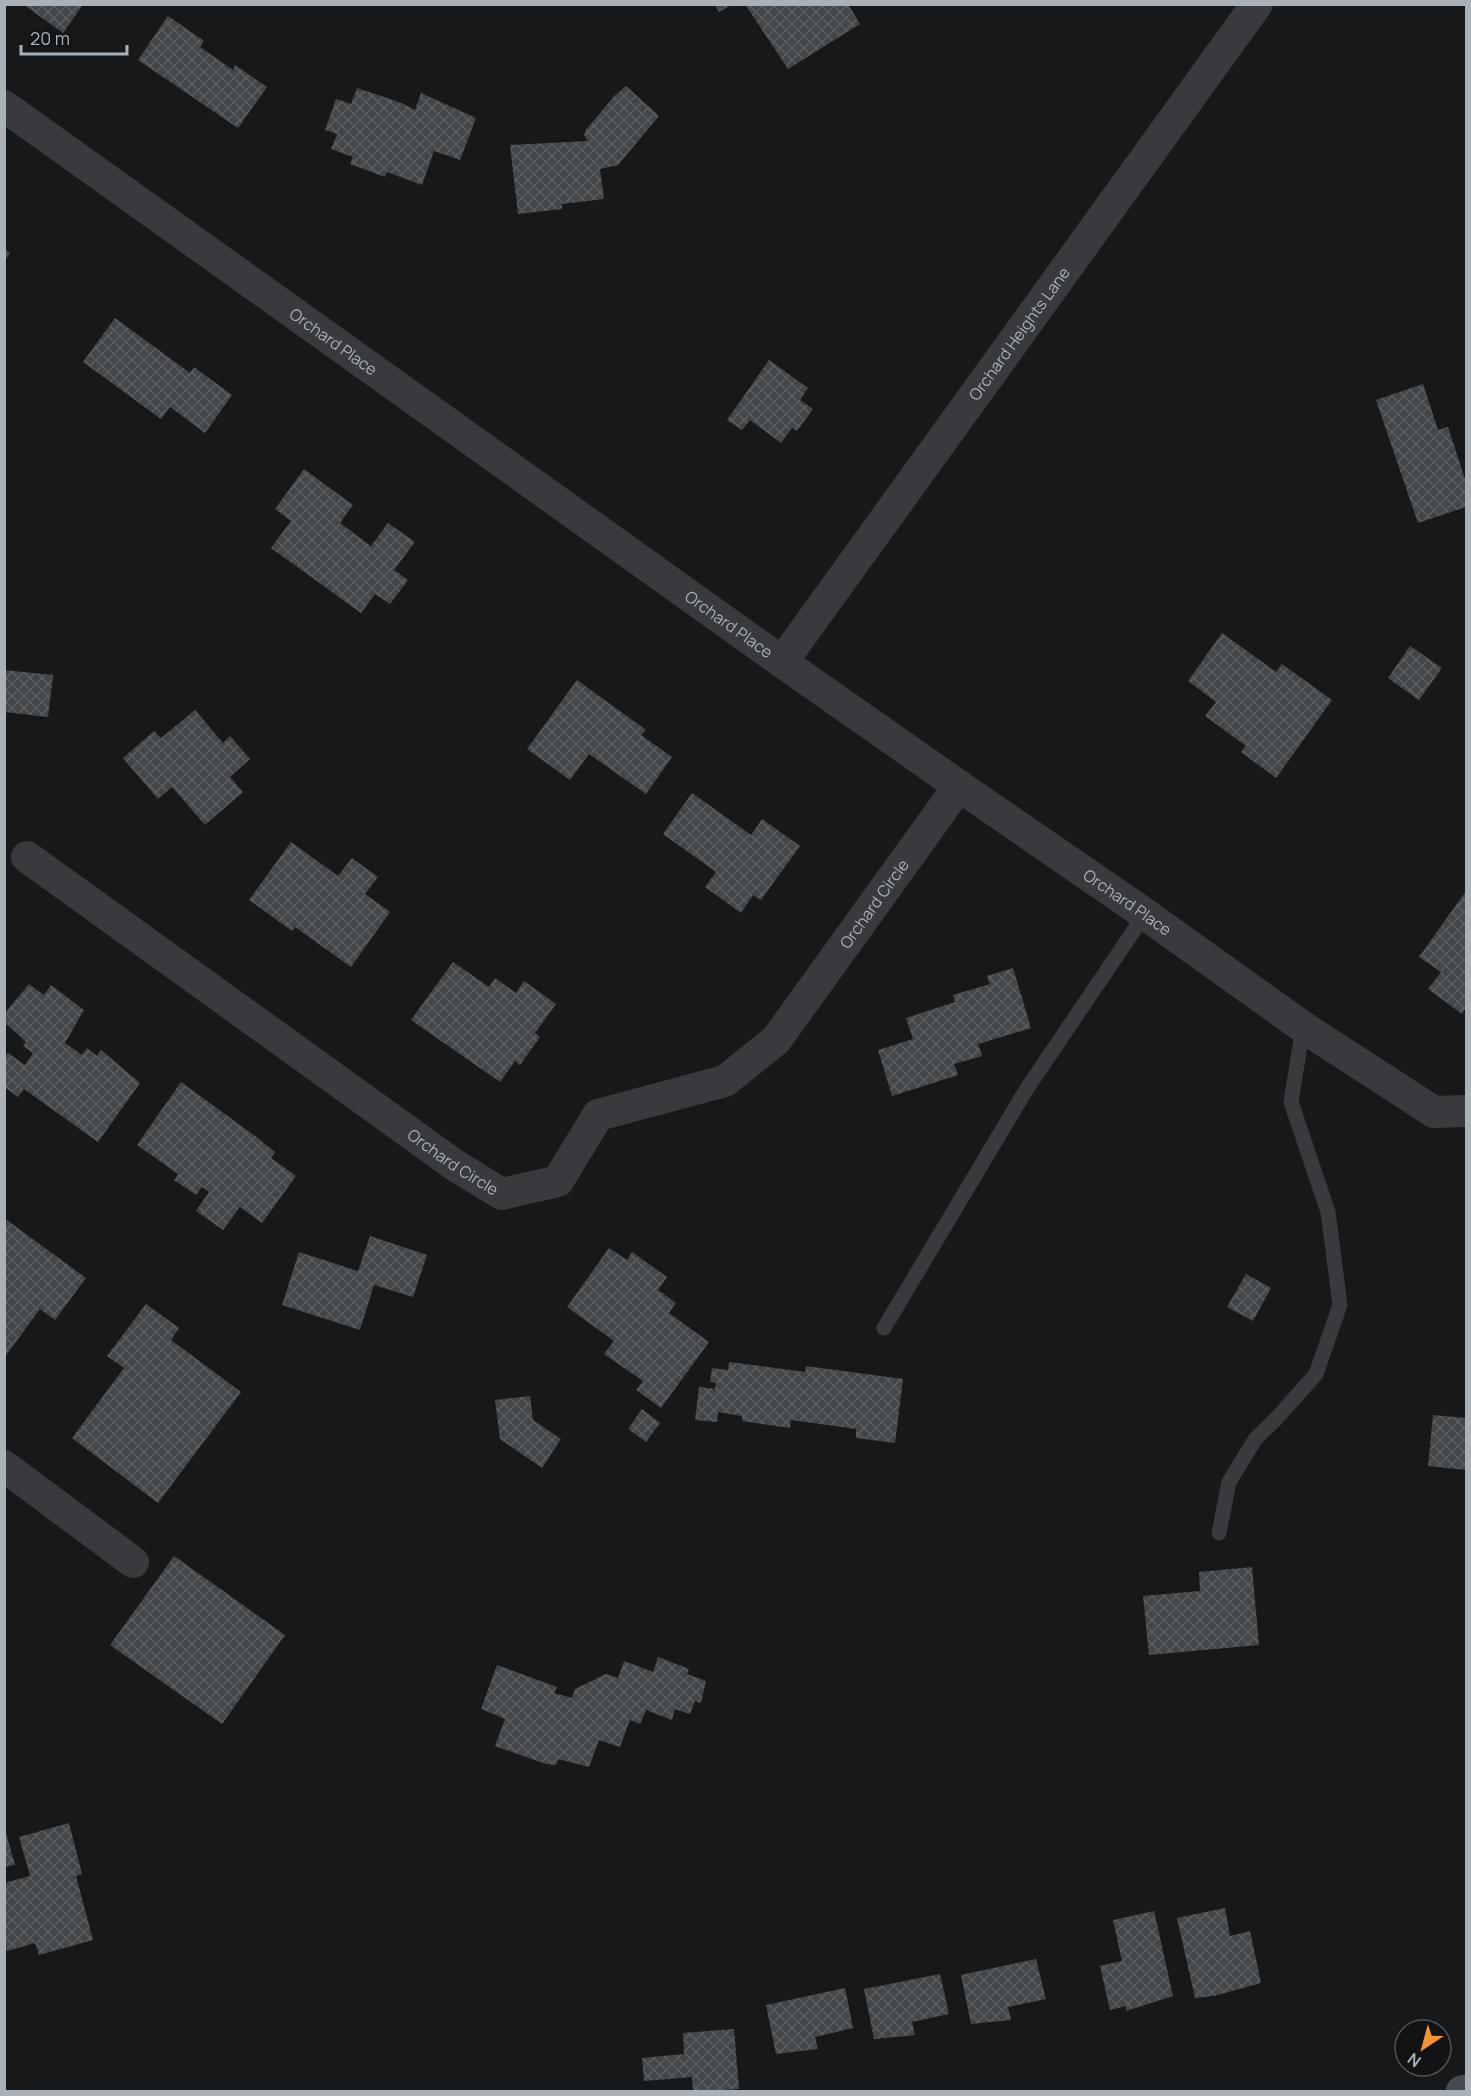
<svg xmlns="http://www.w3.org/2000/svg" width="1471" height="2096" viewBox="0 0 1471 2096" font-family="Manrope,sans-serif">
	<defs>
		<pattern id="building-cross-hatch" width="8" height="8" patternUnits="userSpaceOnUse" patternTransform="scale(1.5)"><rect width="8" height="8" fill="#434649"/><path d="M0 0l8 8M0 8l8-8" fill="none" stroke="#5b5e61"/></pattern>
	</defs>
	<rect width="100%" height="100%" fill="#171819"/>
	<!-- building -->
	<path fill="url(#building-cross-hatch)" d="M23,4h58l1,2 -19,27z
		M745,4h103l12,20 -72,45z
		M715,5h16l-12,7z
		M168,16l36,25 -4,6 33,23 2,-5 32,22 -29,41 -100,-68z
		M626,86l33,30 -41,49 -18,4 4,30 -42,5v5l-44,5 -8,-69 78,-4 -4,-6 2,-5 28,-34z
		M357,88l42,14 16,8 6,-17 55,25 -16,42 -26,-9 -12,34 -35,-13 -2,5 -35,-13 3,-7 -22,-8 6,-15 -12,-4 11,-31 15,5z
		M4,248l6,5 -6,8z
		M115,318l75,55 4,-6 38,28 -27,38 -35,-26 -9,12 -78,-57z
		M769,360l39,28 -8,12 13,9 -16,22 -5,-3 -11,15 -31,-23 -8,10 -15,-10z
		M1423,384l15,46 10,-3 18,55v25l-48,16 -42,-123z
		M304,469l49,36 -13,18 31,23 17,-23 27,19 -21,28 14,10 -18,24 -15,-10 -14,19 -90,-65 20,-27 -16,-12z
		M1222,633l54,39 6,-8 50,36 -56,78 -35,-26 5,-6 -41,-30 11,-14 -28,-21z
		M1410,646l32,22 -23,32 -31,-22z
		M4,670l49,5 -5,42 -44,-5z
		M577,680l69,50 -5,5 31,22 -26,37 -57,-40 -19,26 -43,-31z
		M195,710l28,33 7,-7 20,23 -20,18 13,15 -38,33 -33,-38 -14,12 -35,-41 31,-27 7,7z
		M692,793l59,42 11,-16 38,27 -39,54 -8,-5 -12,18 -36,-26 11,-15 -53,-38z
		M291,842l47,34 14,-18 26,19 -13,17 25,18 -39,55 -56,-40 -3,4 -43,-31z
		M1466,891v116l-4,7 -34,-25 13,-17 -22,-15z
		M453,962l36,25 6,-9 21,15 8,-12 32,23 -21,29 5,4 -20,28 -5,-4 -15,21 -89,-62z
		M1013,968l18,60 -53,16 4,12 -28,8 4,11 -66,21 -14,-46 35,-11 -7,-21 49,-16 -2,-7 37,-11 -3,-8z
		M29,984l15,11 7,-10 33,25 -19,33 17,12 5,-7 10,8 4,-6 39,33 -42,59 -74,-53 -6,8 -14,-10v-30l4,-4 17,12 8,-12 -10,-7 3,-4 -22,-20v-8z
		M181,1082l78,57 16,13 -4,6 25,18 -34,47 -22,-16 -17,23 -27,-19 13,-19 -7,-5 -6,8 -22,-15 4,-6 -41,-29z
		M4,1218l82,60 -31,42 -15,-11 -36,49z
		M370,1236l57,19 -14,42 -39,-12 -14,45 -78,-25 17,-53 59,19z
		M609,1248l18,12 5,-8 35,25 -9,13 18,13 -7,10 40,29 -48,66 -25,-18 7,-9 -39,-27 10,-13 -47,-34z
		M1246,1274l25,14 -18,33 -26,-14z
		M146,1304l33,24 -8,12 70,52 -83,111 -86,-65 52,-70 -17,-12z
		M729,1362l76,10 1,-6 97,13 -8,64 -39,-5v-9l-65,-9 -1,8 -48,-7v-5l-24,-4 -1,10 -22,-2 4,-33 16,2 1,-6 -6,-1 2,-14 16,2z
		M530,1396l3,24 28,19 -19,29 -42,-29 -5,-39z
		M642,1409l18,14 -14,19 -18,-13z
		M1433,1415l33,3v52l-38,-4z
		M174,1556l111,79 -63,89 -112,-79z
		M1252,1567l7,78 -110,10 -6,-59 57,-5 -1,-19z
		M658,1657l31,12 -2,5 19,7 -5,22 -6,-2 -5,13 -15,-5 -3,11 -26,-10 -6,14 -10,-4 -10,27 -21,-7 -10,27 -31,-8 -2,6 -10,-1 -51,-18 10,-27 -24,-10 16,-44 60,22 -3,6 18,5 3,-9 31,-15 12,4 6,-17 29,11z
		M69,1823l13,51 -6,2 17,64 -54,15 -4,-12 -28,8 -3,-10v-58l26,-7 -11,-39z
		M5,1829l10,36 -11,2v-37z
		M1225,1908l5,28 20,-5 11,52 -47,13 -19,2 -18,-80z
		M1154,1911l19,85 -47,15v-5l-16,4 -10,-44 22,-5 -9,-41z
		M1036,1959l10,40 -38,8 3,13 -40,4 -10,-49z
		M940,1974l9,40 -37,8 3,13 -41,4 -10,-50z
		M845,1988l8,40 -38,9 3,12 -42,5 -10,-49z
		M734,2029l5,60 -46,3 -1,-15 -48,4 -2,-23 42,-4 -1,-21z"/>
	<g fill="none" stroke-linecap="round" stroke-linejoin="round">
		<!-- lane -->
		<path stroke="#383a3e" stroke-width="15" d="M884,1328l142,-238 119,-176
			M1219,1533l10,-51 27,-44 20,-19 40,-45 24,-69 -12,-93 -37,-110 12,-75"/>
		<!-- street -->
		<g stroke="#383a3e" stroke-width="32">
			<path id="s1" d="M4,106l778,556 177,124 186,128 158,113 131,85 32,-1"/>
			<path id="s2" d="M782,662l475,-658"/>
			<path id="s3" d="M27,857l429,309 46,28 56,-13 40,-66 127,-34 51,-41 183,-254"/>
			<path d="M4,1466l129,96"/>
		</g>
		<!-- secondary -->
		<path stroke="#464a4e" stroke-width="33" d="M1462,2092l4,-1"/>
	</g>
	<g text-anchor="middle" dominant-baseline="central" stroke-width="6" stroke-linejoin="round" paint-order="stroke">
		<!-- street labels -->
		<g font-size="16" fill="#a9b1b9" stroke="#121314">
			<text stroke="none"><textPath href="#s2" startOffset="405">Orchard Heights Lane</textPath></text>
			<text stroke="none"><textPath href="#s1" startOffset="405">Orchard Place</textPath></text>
			<text stroke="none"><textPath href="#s1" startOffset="891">Orchard Place</textPath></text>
			<text stroke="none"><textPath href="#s1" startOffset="1377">Orchard Place</textPath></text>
			<text stroke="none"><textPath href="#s3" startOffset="1082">Orchard Circle</textPath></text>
			<text stroke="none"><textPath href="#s3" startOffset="524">Orchard Circle</textPath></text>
		</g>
	</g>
	<!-- border -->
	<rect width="1471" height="2096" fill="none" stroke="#a9b1b9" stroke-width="12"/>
	<!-- north arrow -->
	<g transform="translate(1423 2048) rotate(216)"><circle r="28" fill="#121314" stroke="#4e5256" stroke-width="1.5"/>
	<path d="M0-4.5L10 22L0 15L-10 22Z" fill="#f39336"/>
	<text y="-9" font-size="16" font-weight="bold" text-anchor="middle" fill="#a9b1b9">N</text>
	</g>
	<!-- scale -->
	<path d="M21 45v9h106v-9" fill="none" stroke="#a9b1b9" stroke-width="3"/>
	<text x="30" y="45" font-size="18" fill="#a9b1b9" stroke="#121314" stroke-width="4.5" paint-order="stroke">20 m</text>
</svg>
